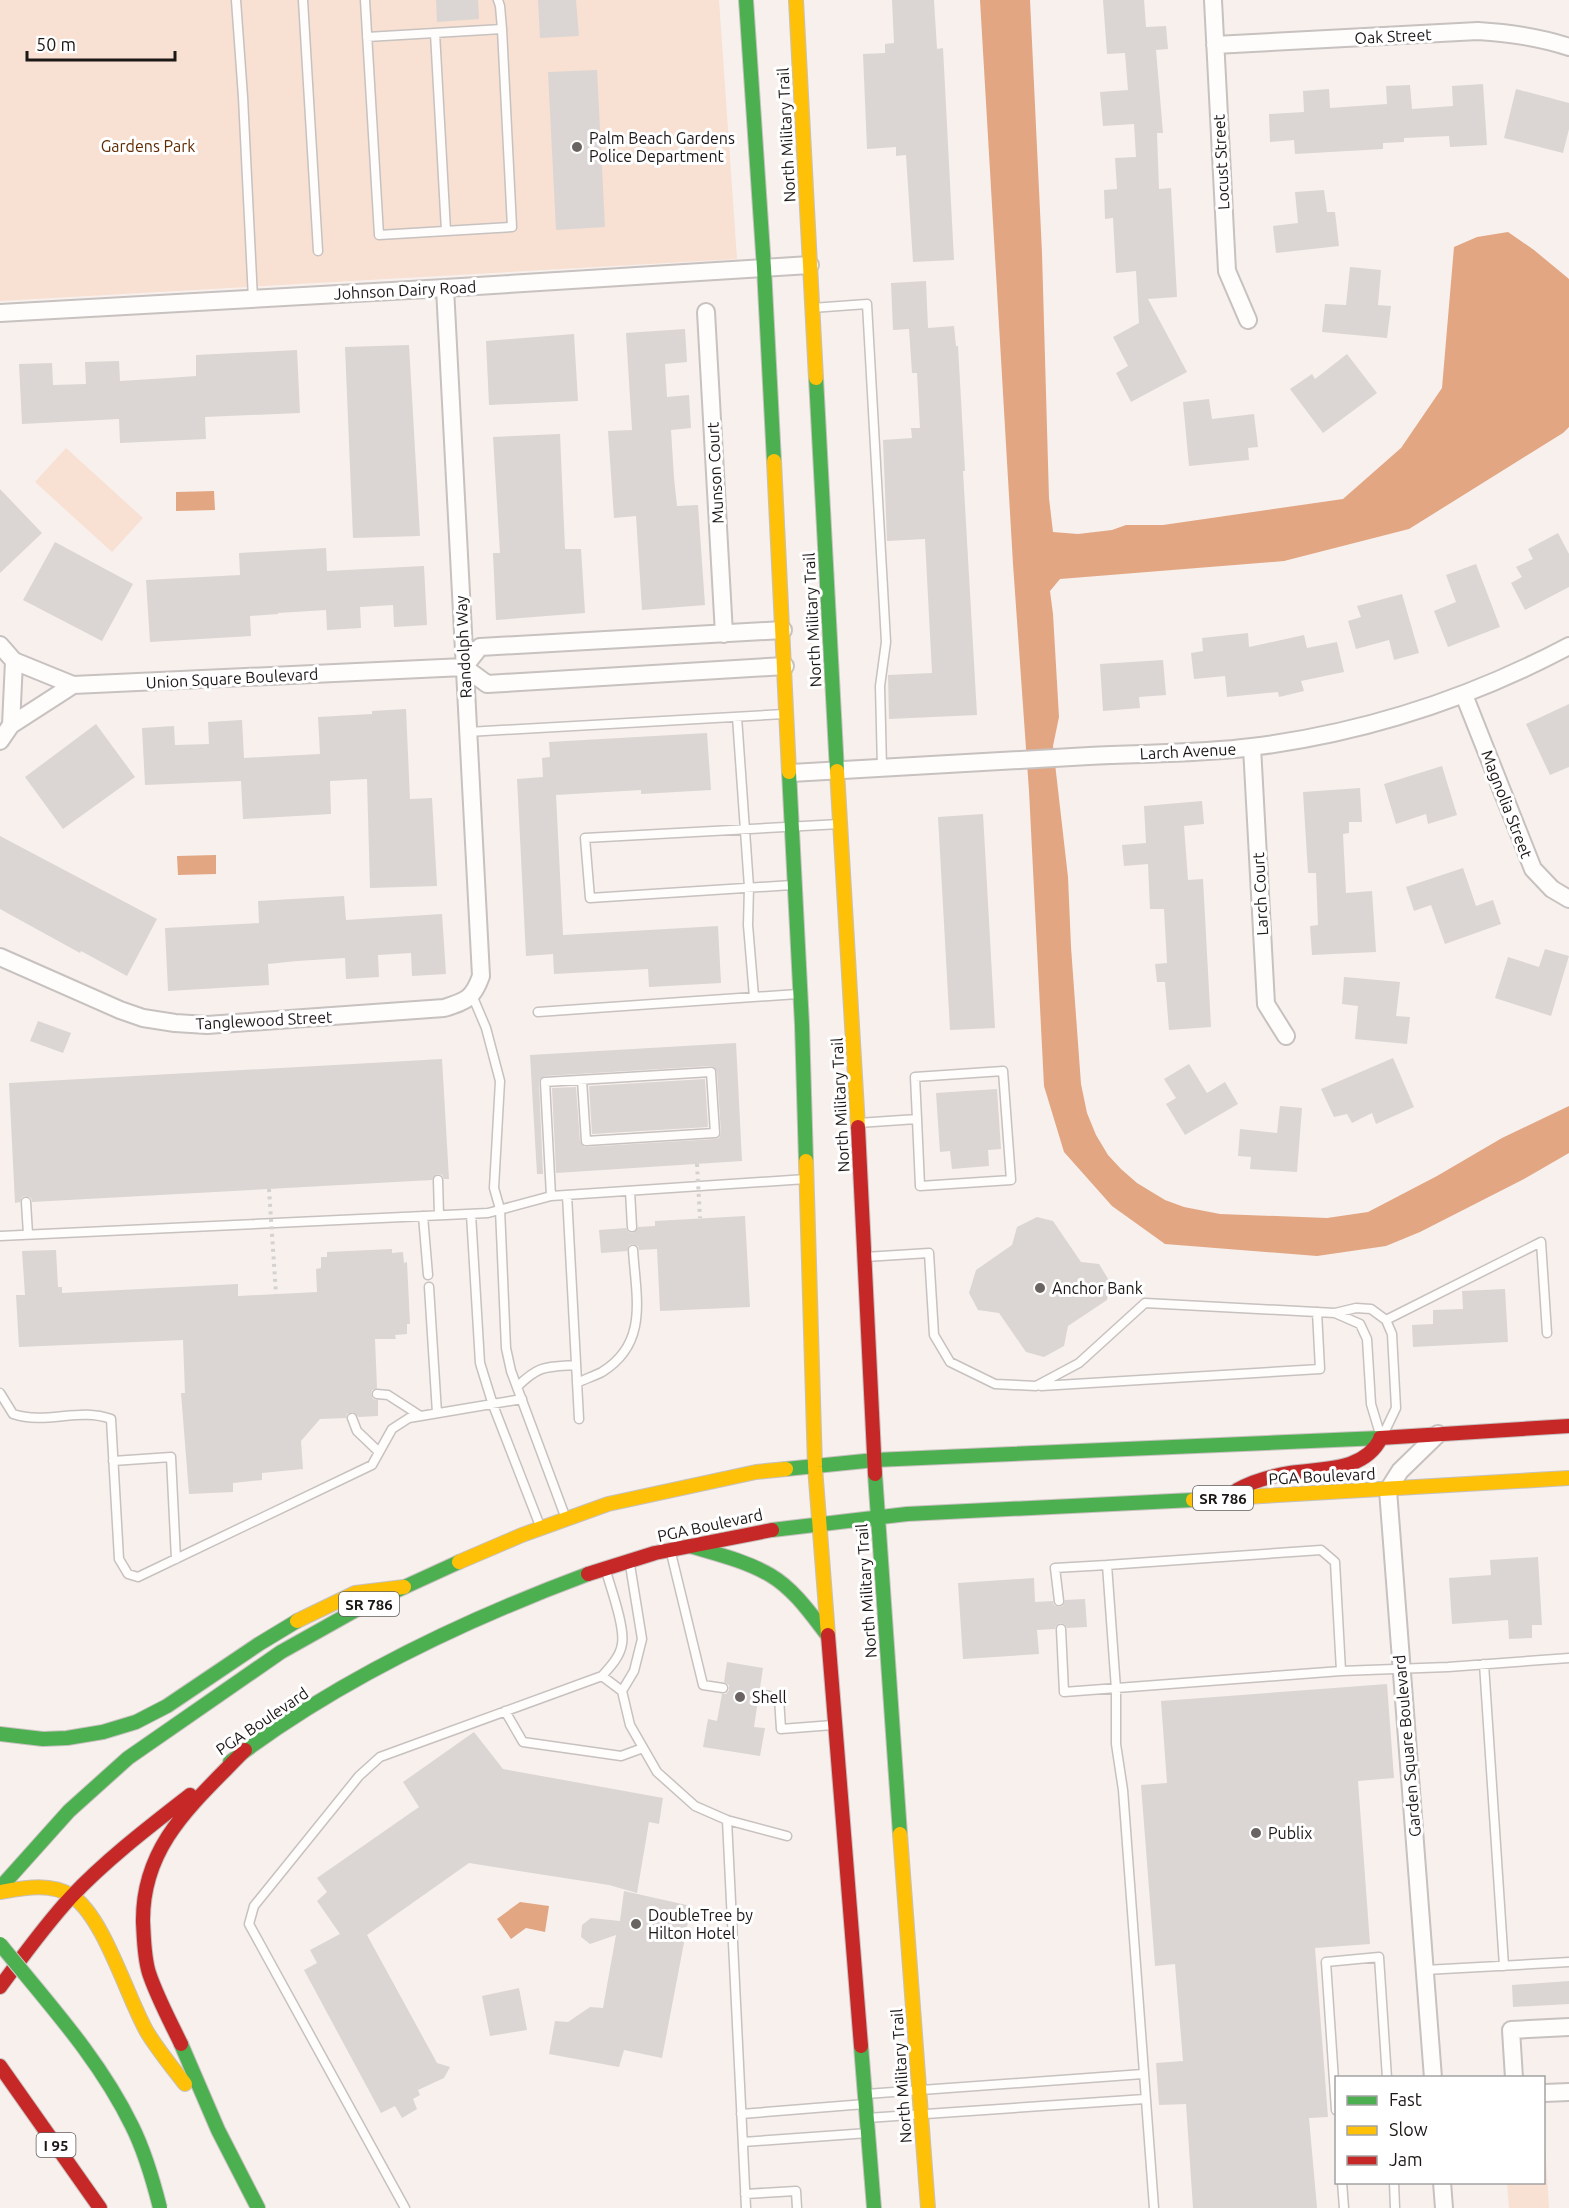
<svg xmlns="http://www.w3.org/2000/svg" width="1569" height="2208" viewBox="0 0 1569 2208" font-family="Ubuntu,sans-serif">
	<rect width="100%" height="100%" fill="#f7f0ed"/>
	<!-- green -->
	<path fill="#f8e0d3" d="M0,0h719l18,259 -737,42z
		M66,448l77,70 -31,34 -77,-70z
		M1544,2130l5,78h-40l-2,-25 37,-1z"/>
	<!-- water -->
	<path fill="#e2a683" d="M980,0h50l12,253 7,245 4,34 25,2 34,-4 14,-5h37l180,-26 58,-51 41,-60 12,-141 23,-10 31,-5 26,18 35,29v148l-6,6 -154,96 -125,32 -224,18 -10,12 3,23 6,103 -6,29 15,131 3,70 10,137 6,29 9,22 12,20 13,14 16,14 28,17 19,7 36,7 107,4 41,-6 69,-36 65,-38 67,-32v47l-45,26 -104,53 -34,14 -69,10 -152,-12 -53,-38 -48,-54 -20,-66 -15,-295 -16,-227z
		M214,491l1,19 -39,1v-19z
		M216,855v19l-38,1 -1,-19z
		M520,1902l29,4 -4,26 -19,-4 -15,11 -14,-20z"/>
	<!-- building -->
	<path fill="#dbd6d3" d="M436,0h42l1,19 -42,3z
		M538,0h38l3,36 -39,2z
		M892,0h42l3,49 6,-1 11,212 -41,2 -7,-107 -10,1v-9l-29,2 -4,-95 22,-1v-9l9,-1z
		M1103,0h41l2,27 20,-1 2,23 -12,1 7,83h-6l2,56 12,-1 6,109 -29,2 39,73 -56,30 -15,-29 12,-7 -15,-29 26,-14 -3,-52 -20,2 -3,-55 -8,1 -1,-29 13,-1 -2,-31 21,-1 -2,-33 -31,2 -3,-34 28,-2 -3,-37 -18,1z
		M597,70l8,157 -49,3 -8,-158z
		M1483,84l4,61 -37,2 -1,-11 -45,2v4l-21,1v6l-88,5 -1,-14 -24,2 -1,-28 35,-2 -1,-21 26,-2 1,19 57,-4 -1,-18 24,-1 2,24 41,-3 -1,-20z
		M1516,89l53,14v26l-6,24 -59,-15z
		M1324,190l3,22h8l4,34 -63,7 -3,-27 25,-3 -3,-31z
		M1350,267l31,3 -3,35 13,1 -4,32 -65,-6 3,-28 21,1z
		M926,281l2,47 26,-2 2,20h2l7,125h-2l14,244 -88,4 -1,-44 44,-2 -7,-134 -38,2 -4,-101 29,-2 -1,-10h9l-3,-55h-5l-3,-44 -16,1 -2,-47z
		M685,329l2,33 -22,2 2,33 22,-2 2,33 -20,2 3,48 3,28 21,-1 7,100 -63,5 -6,-94 -22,2 -6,-87 24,-1 -6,-97z
		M574,334l4,67 -89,4 -3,-64z
		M409,345l11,191 -67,2 -8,-191z
		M297,350l3,63 -95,4 1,22 -86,4 -1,-24 -97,5 -3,-60 33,-1 1,22 33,-1 -1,-22 34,-1 1,20 48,-3 28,-2v-21z
		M1347,354l30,39 -54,40 -33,-44 22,-15 3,5z
		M1209,399l3,20 42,-5 4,33 -10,1 1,12 -60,6 -6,-64z
		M560,434l5,115h16l4,64 -89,7 -3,-67h7l-7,-116z
		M0,489l42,44 -42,40z
		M1558,533l11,21v33l-44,23 -14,-27 11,-6 -6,-10 17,-8 -5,-10z
		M55,542l78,42 -31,57 -79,-41z
		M326,548l1,23 97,-5 3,59 -33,2 -1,-22 -33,2 1,21 -34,2 -1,-20 -48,3v1l-28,2 1,20 -101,6 -4,-62 94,-5 -1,-22z
		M1476,564l24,63 -52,20 -14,-36 22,-9 -10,-27z
		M1402,594l17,59 -25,7 -5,-20 -33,9 -8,-28 13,-4 -4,-11z
		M1248,633l1,14 55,-12 3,13 30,-6 7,30 -43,9 3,10 -25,6 -1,-5 -51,5 -2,-21 -31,3 -3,-26 12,-2 -1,-13z
		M1163,660l3,35 -27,2 1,11 -37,3 -3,-47z
		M1569,704v63l-19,8 -24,-51z
		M406,709l4,90 22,-1 5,88 -67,2 -3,-109 -37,2 1,33 -88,5 -2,-38 -96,4 -3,-57 32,-2 1,19 34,-1 -1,-22 34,-2 2,38 76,-4 -2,-37 54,-3v-3z
		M96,724l39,53 -72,52 -38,-52z
		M707,733l4,57 -70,4v-4l-85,5 7,140 155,-9 3,57 -72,4 -1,-18 -94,5 -1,-20 -27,2 -9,-177 26,-2 -1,-19 8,-1 -1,-15z
		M1442,766l15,49 -29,9 -2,-10 -30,10 -12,-40z
		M1360,788l2,34h-13v11l-6,1 3,59 26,-2 4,61 -64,3 -2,-29 8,-1 -2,-52h-8l-5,-81z
		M1202,801l2,23 -20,2 4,54 15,-1 8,148 -42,3 -4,-48h-8l-2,-18 12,-1 -3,-54h-14l-2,-45 -24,2 -2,-21 24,-2 -2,-37z
		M983,814l12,214 -45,2 -12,-213z
		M0,836l157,83 -30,57 -46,-25 -1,2 -80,-44z
		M1463,868l13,38 17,-6 8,24 -56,20 -14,-39 -17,6 -8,-24z
		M344,896l2,24 96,-6 4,60 -34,2 -1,-23 -33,2 1,22 -33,2 -1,-21 -48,3 -29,3 1,21 -101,6 -3,-63 94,-5 -1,-22z
		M1545,949l24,7 -18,60 -56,-18 13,-41 31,10z
		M1344,977l56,5 -4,34 14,1 -3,27 -52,-5 3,-33 -16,-2z
		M38,1021l33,12 -8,20 -33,-12z
		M736,1043l6,118 -186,12 -4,-85 24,-1 4,54 4,6 131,-8 4,-1 2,-5 -4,-61 -3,-5 -3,-1 -166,10 -5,3 -1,3 4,92h-6l-7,-119z
		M1393,1058l21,49 -38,17 -4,-11 -20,10 -5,-9 -13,3 -13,-28z
		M442,1059l7,120h-5l-2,-4 -5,-1 -5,6 -400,22 -1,-4 -5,-2 -4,1 -2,5 -5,1 -6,-120z
		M1189,1064l18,29 18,-11 13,22 -53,31 -19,-31 10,-6 -12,-19z
		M705,1079l3,48 -116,7 -3,-48z
		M997,1089l4,60 -13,1 1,16 -37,3 -2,-18 -10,1 -4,-59z
		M1280,1106l22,2 -5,64 -47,-3 1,-12 -13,-1 2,-27 37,4z
		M745,1216l5,91 -90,4 -3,-62 -18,1 -1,-4 -5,-2 -4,1 -2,6 -26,2 -2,-23 27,-2 3,4 4,1 5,-6 17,-1v-5z
		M1037,1217l16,4 28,41 18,2 11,18 -3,18 -39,26 -4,20 -20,11 -18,-5 -27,-39 -21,-3 -9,-17 7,-23 36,-25 5,-18z
		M392,1249v4l11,-1 1,11 3,-1 3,62h-3v10l-12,1 1,4h-21l2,49 -5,2 -1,4 2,5 5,1v16l-19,1 -7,-5 -5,2 -1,4 -26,1 -19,22 2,28 -41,4v7l-29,3v9l-44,2 -8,-101h4l-2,-53 -164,7 -3,-52h9l-3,-44 34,-1 2,37h4v6l176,-9v12l79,-4 -1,-23 5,-1v-11h6v-5z
		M1505,1289l3,53 -95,5 -1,-22 21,-1v-14l30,-1 -1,-18z
		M1538,1557l4,68h-10v13l-23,1 -1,-19 -56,4 -3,-46 42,-3 -1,-15z
		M1034,1578l1,24 18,-1 1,4 5,2 4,-1 2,-6 20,-1 2,28 -20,1 -3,-4 -4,-1 -4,3 -1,3 -18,1 2,24 -76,5 -5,-76z
		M727,1662l36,6 -3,20 -5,1 -2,4 1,5 4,2 -4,27 11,1 -5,28 -57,-9 5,-28 9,2 5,-27h4l3,-4v-5l-5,-3z
		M1387,1684l7,94 -36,3 12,163 -55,4 13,169 -19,1 8,90h-124l-7,-104 -27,1 -3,-42 27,-2 -8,-97 -20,2 -14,-181 26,-2 -6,-82z
		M474,1732l29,37 160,29 -4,26 -10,-2 -12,71 -28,-8 -140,-22 -102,72 70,128 13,4 -6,11 -26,12 2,5 -7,4 4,10 -15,9 -7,-12 -14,7 -77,-143 13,-7 -7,-13 30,-16 -23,-33 10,-9 -10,-14 102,-71 -16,-25z
		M624,1891l67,15 -29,152 -38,-8 -5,17 -70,-13 6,-33 13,1 22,-15 13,1 13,-73 -26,9 -9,-7 1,-12 9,-7 29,3z
		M1569,1981v23l-56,3 -1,-22z
		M519,1988l8,42 -37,6 -8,-40z"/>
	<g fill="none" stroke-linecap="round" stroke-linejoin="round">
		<!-- lane casing -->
		<g stroke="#c7c1bf" stroke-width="11">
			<path id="lane" d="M236,0l7,97 10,202
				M303,0l15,251
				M365,0l14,235 133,-8 -10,-198 -135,8
				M498,0l2,6 2,23
				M435,33l11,198
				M812,308l55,-4 19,338 -6,44 2,82
				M737,717l12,170 -1,38 6,72
				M468,732l316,-18
				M792,885l-202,13 -5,-60 255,-14
				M472,995l14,33 14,53 -6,107 6,21 6,139 5,23 54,145
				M538,1012l260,-18
				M858,1123l59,-4 3,67 91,-6 -8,-109 -88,6 2,42
				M438,1180l1,35
				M630,1191l2,36
				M567,1195l12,224
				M551,1196l-6,-114 166,-10 4,61 -129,8 -4,-61
				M26,1202l2,32
				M471,1214l9,149 13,42 47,121
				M423,1216l5,59
				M0,1236l488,-23 63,-17 255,-17
				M865,1257l64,-4 5,82 16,27 45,22 41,2 43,-23 66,-60 190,10 25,11 7,15 4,65 9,30
				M429,1287l8,126
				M1335,1313l21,-5 15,1 15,11 6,14 4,74 -12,25
				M1386,1320l155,-78 6,91
				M577,1383c8,-4 17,-7 25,-11 47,-29 34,-75 31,-122
				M1041,1386l279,-17 -3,-57
				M517,1387c22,-22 29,-20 59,-22
				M0,1393l13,21c34,11 66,-7 98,5l8,140 9,15 10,3 234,-112 20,-36 17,-11 113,-19
				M377,1394l11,1 31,20
				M352,1418l5,13 22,21
				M113,1461l58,-4 5,102
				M671,1553l32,132 20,3
				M1059,1601l-4,-33 52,-3
				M1061,1629l3,63 277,-21 107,-4 121,-9
				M1484,1664l20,302
				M602,1676l20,15 8,34 27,47 38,34 32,14 60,16
				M622,1691l12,-20 8,-32 -12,-74
				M759,1694l20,4 2,31 52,-4
				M505,1711l18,31 98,14 22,-8
				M727,1820l19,388
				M1425,1970l144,-8
				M866,2094l277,-20
				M1336,2110l-10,-148 53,-5 8,121
				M741,2114l124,-10
				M867,2118l278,-19
				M743,2142l125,-9
				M1342,2182l2,26
				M1394,2182l1,26
				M745,2194l51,-3 1,17
				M405,2208l-156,-284 5,-18 105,-130 21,-19 222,-81c8,-9 18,-19 20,-32 3,-17 -11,-55 -16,-73
				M1154,2208l-31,-418 -7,-46v-55l-9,-124 214,-15 14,12 6,109"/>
		</g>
		<!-- street casing -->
		<g stroke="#c7c1bf" stroke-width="20">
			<path id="street" d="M1213,0l14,271 21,49
				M1215,45l263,-14c32,2 61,6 91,16
				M706,312l18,322
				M0,313l445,-25 365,-23
				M0,645l14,16 -3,64
				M14,661l59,24
				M464,667l16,-20 303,-17
				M1464,695l69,174 19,20 17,10
				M0,741l11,-16 62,-40 391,-18 23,17 298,-18
				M1252,747l14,257 20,32
				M791,773c99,-5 198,-11 298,-17 54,-3 109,-2 163,-9 112,-14 217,-48 317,-101
				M0,957l120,53 23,8 32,5 32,2 237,-17c22,-7 29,-9 37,-32l-36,-688
				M1433,2078l-45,-588 12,-19 38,-37
				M1514,2078l-3,-48 58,-3
				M1544,2093l25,-1
				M1442,2182l2,26"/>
		</g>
		<!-- fast casing -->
		<g stroke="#c7c1bf" stroke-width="16">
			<path id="fast" d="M746,0l18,268 10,193
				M816,378l21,393
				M789,772l13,253 4,136
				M786,1469l89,-9 505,-22
				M875,1474l25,360
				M772,1530l135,-16 286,-14
				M690,1546c27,8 56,15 80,29 24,14 41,39 58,61
				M0,1734l43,5 24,-1 36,-6 33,-10 31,-16 92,-62 38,-23
				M230,1762c107,-82 232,-141 358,-188
				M0,1888l69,-77 59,-53 153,-106 82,-46 96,-44
				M181,2044l37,86 40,78
				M861,2046l13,162"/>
		</g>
		<!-- slow casing -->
		<g stroke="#c7c1bf" stroke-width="16">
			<path id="slow" d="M796,0l20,378
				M774,461l15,311
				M837,771l21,356
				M806,1161l9,306 13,168
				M1193,1500l376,-22
				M459,1562l63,-27 86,-31 148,-32 30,-3
				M297,1621l58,-28 49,-6
				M900,1834l28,374
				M0,1892c23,-4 51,-10 72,4 32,21 55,101 75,136 11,18 25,35 38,52"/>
		</g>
		<!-- jam casing -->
		<g stroke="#c7c1bf" stroke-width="16">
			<path id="jam" d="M858,1127l17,347
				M1380,1438l189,-12
				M1237,1490c16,-9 34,-14 53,-17 32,-5 74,-1 91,-35
				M588,1574l67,-21 117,-23
				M828,1635l33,411
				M0,1987c23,-31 45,-62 71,-90 36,-38 78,-70 119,-102
				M181,2044c-11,-23 -24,-47 -32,-71 -5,-16 -5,-34 -6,-51 -1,-78 52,-120 102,-172
				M0,2066l100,142"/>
		</g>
		<!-- lane -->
		<use href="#lane" stroke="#fefdfc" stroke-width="8"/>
		<!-- street -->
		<use href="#street" stroke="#fefdfc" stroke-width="16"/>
		<!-- fast -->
		<use href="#fast" stroke="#4caf50" stroke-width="14"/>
		<!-- slow -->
		<use href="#slow" stroke="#ffc107" stroke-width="14"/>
		<!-- jam -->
		<use href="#jam" stroke="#c62828" stroke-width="14"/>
		<!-- fast-bridge casing -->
		<g stroke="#cecbca" stroke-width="16" stroke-linecap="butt">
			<path id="fast-bridge" d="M0,1944c47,58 99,114 132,182 13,26 21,54 28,82"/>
		</g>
		<!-- path-bridge -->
		<path stroke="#d4d2d1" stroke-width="4" stroke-dasharray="3 4.5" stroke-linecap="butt" d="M697,1164l3,54
			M269,1189l7,105"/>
		<!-- fast-bridge -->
		<use href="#fast-bridge" stroke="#4caf50" stroke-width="14"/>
	</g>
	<!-- markers -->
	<g fill="#696461" stroke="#fff" stroke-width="2">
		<circle cx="577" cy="147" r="6"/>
		<circle cx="1040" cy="1288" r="6"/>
		<circle cx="740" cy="1697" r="6"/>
		<circle cx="1256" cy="1833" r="6"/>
		<circle cx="636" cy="1924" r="6"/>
	</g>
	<g text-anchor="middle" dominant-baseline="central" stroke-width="6" stroke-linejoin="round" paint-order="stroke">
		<!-- shield labels -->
		<g fill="#fff" stroke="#605d5c" stroke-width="1.5">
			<rect x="1193" y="1486" width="60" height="24" rx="4.5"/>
			<rect x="339" y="1592" width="60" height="24" rx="4.5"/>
			<rect x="36.5" y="2133" width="39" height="24" rx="4.5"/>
		</g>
		<g font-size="15" font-weight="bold" fill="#1c1816">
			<text x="1223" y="1498">SR 786</text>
			<text x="369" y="1604">SR 786</text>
			<text x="56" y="2145">I 95</text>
		</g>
		<!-- street labels -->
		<g font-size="16" fill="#1c1816" stroke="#fff">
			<text transform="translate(1393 36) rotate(-3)">Oak Street</text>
			<text transform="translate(786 135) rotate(-93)">North Military Trail</text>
			<text transform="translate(1221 162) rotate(-93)">Locust Street</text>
			<text transform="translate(405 290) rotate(-3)">Johnson Dairy Road</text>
			<text transform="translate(715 473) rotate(-93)">Munson Court</text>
			<text transform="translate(812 620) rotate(-93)">North Military Trail</text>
			<text transform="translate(463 647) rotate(-93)">Randolph Way</text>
			<text transform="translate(232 678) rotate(-3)">Union Square Boulevard</text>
			<text transform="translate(1188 751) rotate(-3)">Larch Avenue</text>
			<text transform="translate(1507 804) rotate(69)">Magnolia Street</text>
			<text transform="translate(1260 894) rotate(-93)">Larch Court</text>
			<text transform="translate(264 1020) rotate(-3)">Tanglewood Street</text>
			<text transform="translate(840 1105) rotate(-93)">North Military Trail</text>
			<text transform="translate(1322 1476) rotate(-3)">PGA Boulevard</text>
			<text transform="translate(710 1525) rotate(-12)">PGA Boulevard</text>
			<text transform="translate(866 1591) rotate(-94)">North Military Trail</text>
			<text transform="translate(262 1721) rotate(-34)">PGA Boulevard</text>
			<text transform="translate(1407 1746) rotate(-95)">Garden Square Boulevard</text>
			<text transform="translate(901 2076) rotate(-94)">North Military Trail</text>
		</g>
		<!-- poi labels -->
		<g font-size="16" fill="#1c1816" stroke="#fff" text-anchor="start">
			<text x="589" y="138">Palm Beach Gardens<tspan x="589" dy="18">Police Department</tspan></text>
			<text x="1052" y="1288">Anchor Bank</text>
			<text x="752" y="1697">Shell</text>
			<text x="1268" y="1833">Publix</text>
			<text x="648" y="1915">DoubleTree by<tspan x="648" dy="18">Hilton Hotel</tspan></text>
		</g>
		<!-- park labels -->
		<g font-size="16" fill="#5f2a02" stroke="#fff">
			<text x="148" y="146">Gardens Park</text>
		</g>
	</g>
	<!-- legend -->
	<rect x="1335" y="2076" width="210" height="108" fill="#ffffff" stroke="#a4a3a2" stroke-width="1.5"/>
	<rect x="1347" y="2096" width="30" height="9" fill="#4caf50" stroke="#a4a3a2" stroke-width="1.5"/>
	<text x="1389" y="2106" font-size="18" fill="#1c1816">Fast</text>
	<rect x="1347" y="2126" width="30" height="9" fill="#ffc107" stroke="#a4a3a2" stroke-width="1.5"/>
	<text x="1389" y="2136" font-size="18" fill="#1c1816">Slow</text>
	<rect x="1347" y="2156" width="30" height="9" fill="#c62828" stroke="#a4a3a2" stroke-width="1.5"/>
	<text x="1389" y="2166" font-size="18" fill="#1c1816">Jam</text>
	<!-- scale -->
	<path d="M27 51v9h148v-9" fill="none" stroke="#1c1816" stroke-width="3"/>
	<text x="36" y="51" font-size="18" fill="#1c1816" stroke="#ffffff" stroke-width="4.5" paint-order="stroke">50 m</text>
</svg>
